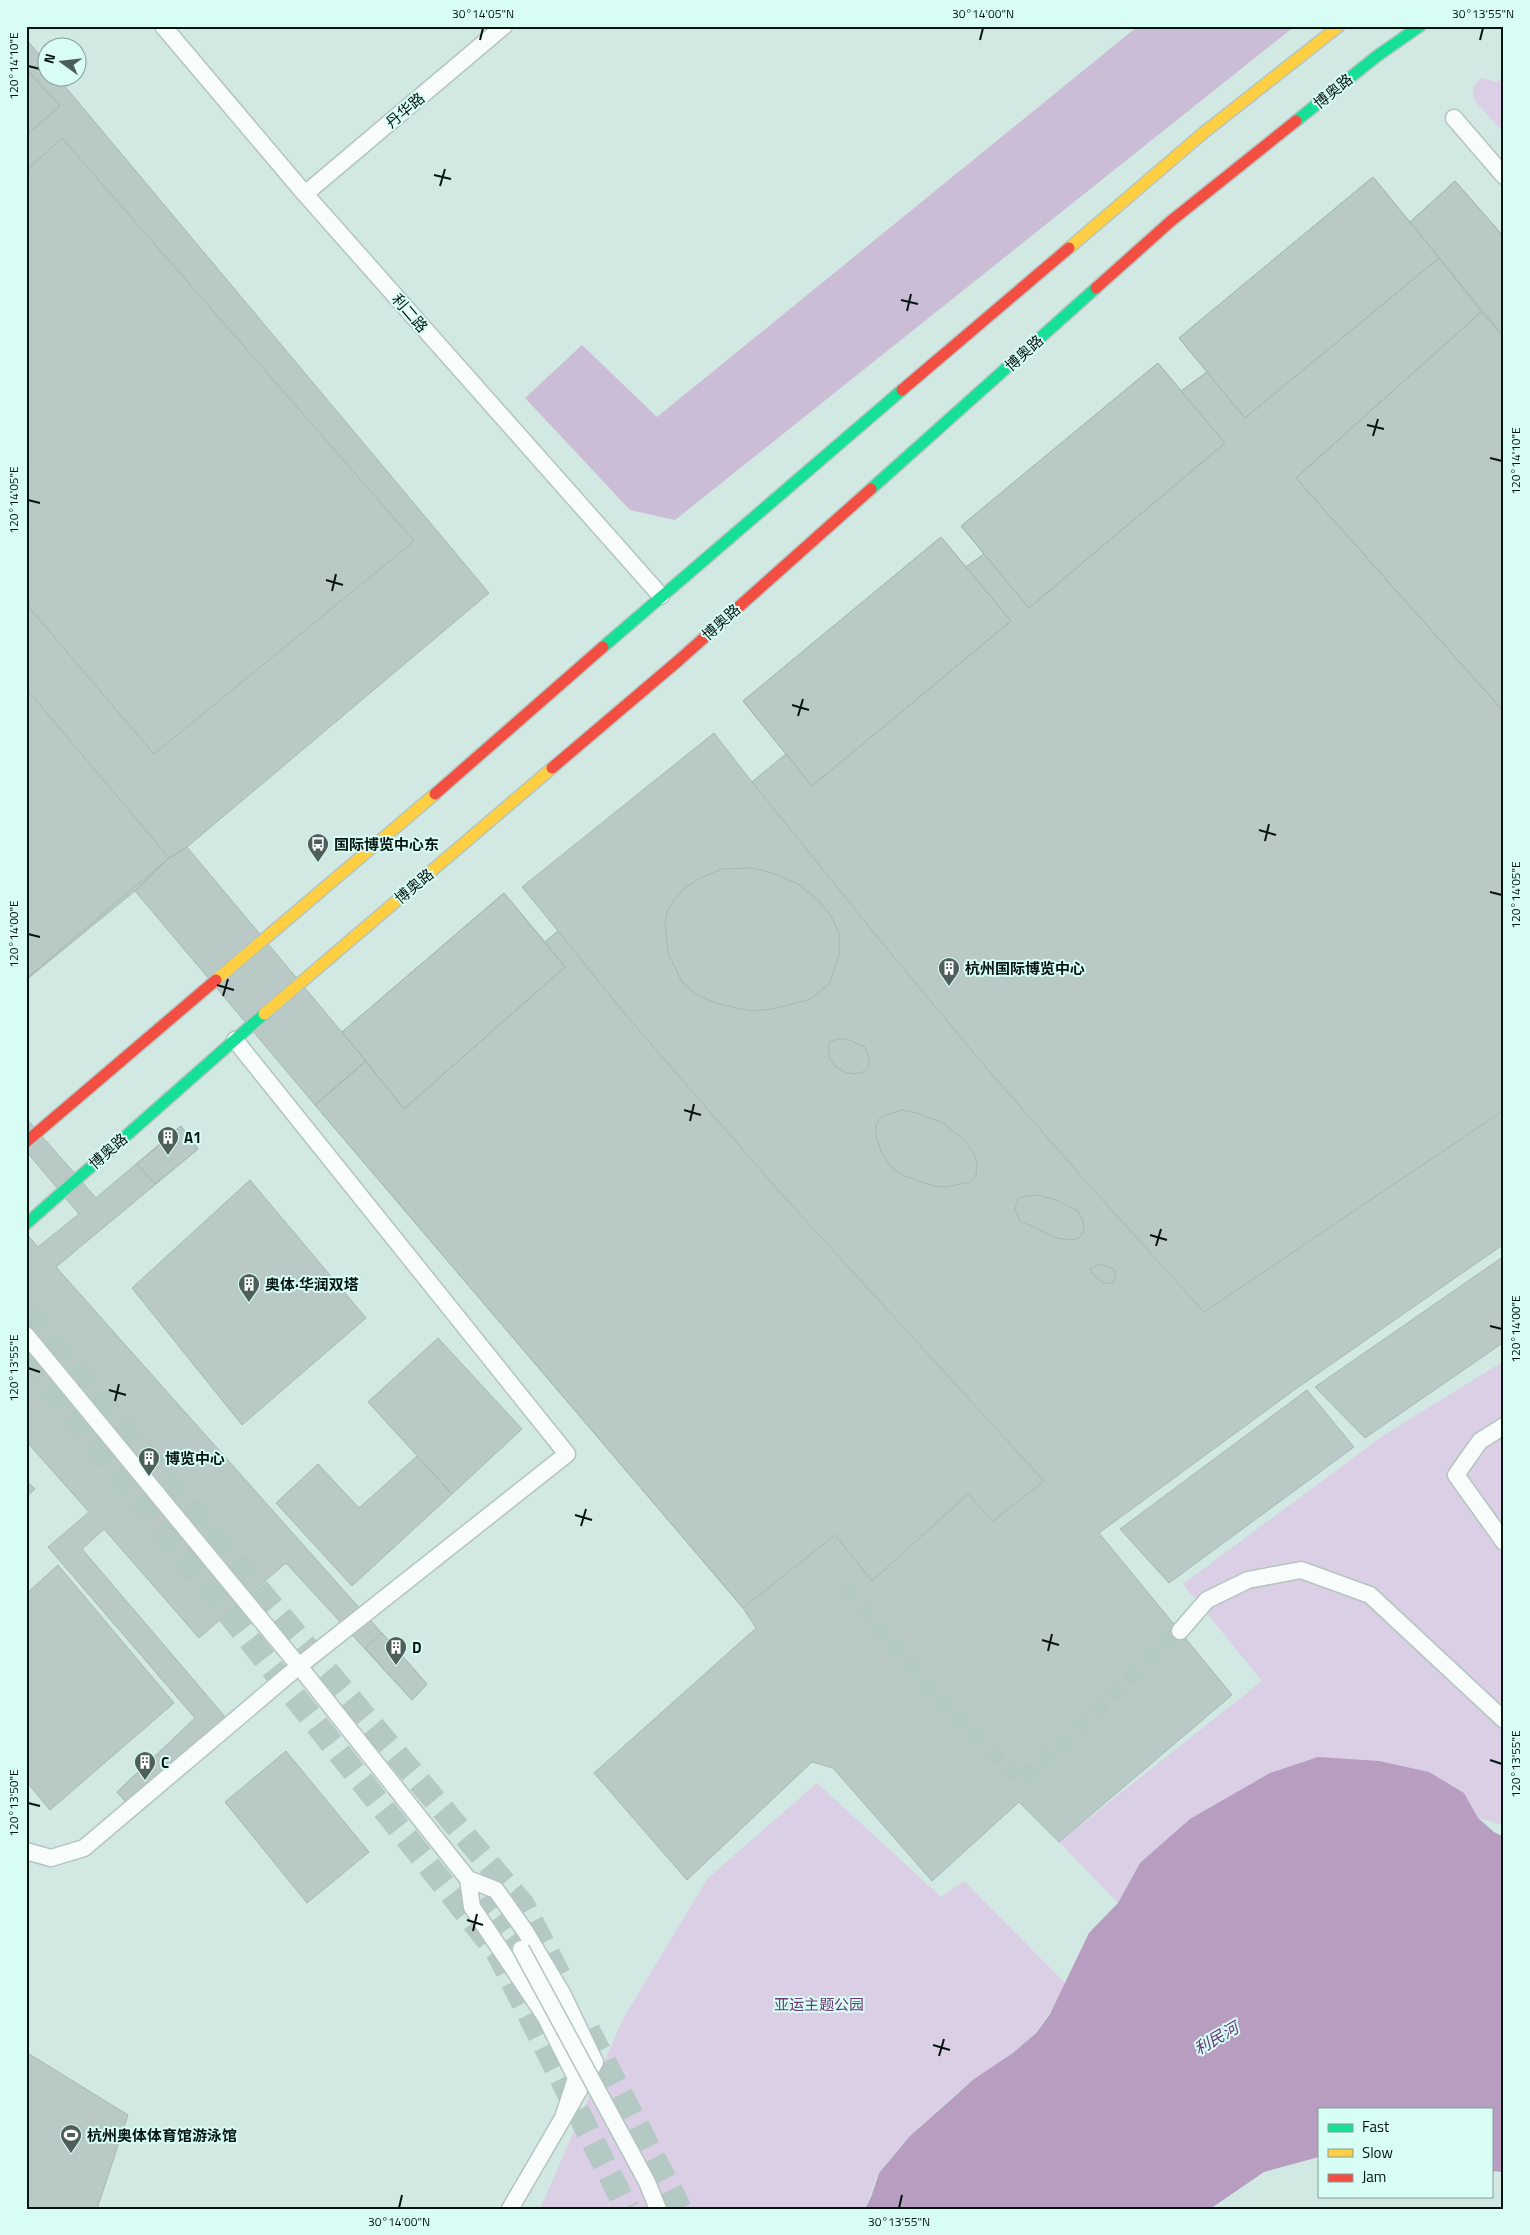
<svg xmlns="http://www.w3.org/2000/svg" width="1530" height="2235" viewBox="0 0 1530 2235" font-family="'Titillium Web','Noto Sans SC',sans-serif">
	<rect width="100%" height="100%" fill="#d2e8e3"/>
	<!-- green -->
	<path fill="#dacfe5" d="M1504,76v57l-30,-33 -1,-13 8,-9 16,4z
		M1504,1361v464l-26,-7 -14,-25 -324,70 -22,40 -59,-61 203,-161 -79,-97 201,-149z
		M817,1783l124,114 23,-16 102,103c-14,27 -28,49 -52,69 -13,10 -28,17 -41,27 -33,27 -66,56 -92,90 -8,10 -10,27 -16,39h-325l83,-190 85,-141z"/>
	<!-- forest -->
	<path fill="#ccbdd7" d="M1138,26h157l-620,494 -45,-10 -105,-112 57,-53 75,72z"/>
	<!-- water -->
	<path fill="#b79ec0" d="M1318,1757l61,4 50,11 35,21 14,25 16,14 10,5v335l-13,-1v-62h-172v48l-55,15 -54,37h-345l6,-12 8,-24 31,-37 64,-57 39,-26 23,-20 14,-19 39,-81 29,-30 22,-40 50,-44 80,-46z"/>
	<!-- building -->
	<path fill="#b9cac6" stroke="#a7b8b4" d="M26,39l22,26v13h10l431,515 -302,254 -18,11 -34,33 -109,89z
		M26,69l34,37 -34,29z
		M62,138l352,403 -260,213 -128,-150v-433z
		M1373,177l66,81 -194,160 -66,-80z
		M1373,177l37,45 45,-41 49,56v1007l-207,144 -198,145 133,162 -173,147 -40,-40 -87,79 -99,-113 -21,-6 -125,118 -93,-107 162,-145 -13,-20 -428,-503 51,-44 -24,-29 162,-139 41,49 13,-11 -36,-44 192,-154 38,49 34,-28 -43,-53 198,-164 25,30 18,-13 -23,-28 197,-163 23,28 26,-19 -28,-34z
		M1455,181l49,56v100l-94,-115z
		M1439,258l42,54 -185,166 208,234v398l-300,202 -115,-127 -106,-121 -95,-114 -136,-168 34,-28 26,32 199,-165 -45,-54 18,-13 45,54 196,-165 -44,-52 26,-19 38,46z
		M1481,312l23,25v375l-208,-234z
		M1158,363l67,80 -196,165 -68,-82z
		M941,537l70,84 -199,165 -69,-85z
		M26,688l143,170 -143,121z
		M187,847l179,214 -51,44 -180,-214 34,-33z
		M754,868l21,6 23,10 20,16 13,16 8,17v22l-9,28 -19,16 -38,10 -22,2 -32,-7 -22,-9 -15,-13 -14,-29 -3,-30 2,-11 6,-11 12,-13 12,-8 24,-11z
		M504,893l61,74 -161,142 -62,-77z
		M558,931l67,83 152,175 267,292 -51,40 -25,-27 -96,87 -37,-46 -92,73 -428,-503 51,-44 38,48 161,-142 -20,-25z
		M838,1039h9l18,8 4,10v9l-6,6 -9,2 -9,-2 -9,-5 -6,-8 -2,-12 3,-6z
		M901,1110l16,3 26,10 21,17 9,12 4,10 -1,13 -6,7 -24,5 -12,-1 -29,-10 -11,-6 -12,-16 -6,-18v-12l5,-7z
		M26,1118l70,80 85,-72 17,23 -142,118 371,417 -15,16 -126,-137 -87,75 -95,-109 -22,20 145,170 -95,89 -15,-16 78,-74 -147,-171 41,-35 -63,-71v-208l12,14 41,-33 -53,-63z
		M181,1126l17,23 -43,35 -18,-20z
		M250,1180l116,138 -124,107 -110,-137z
		M1038,1195l18,5 22,11 5,10 1,10 -5,7 -9,2 -13,-2 -37,-17 -5,-12 3,-10 8,-3z
		M1504,1256v86l-139,96 -50,-51z
		M1099,1264l15,5 2,7 -4,7h-8l-9,-6 -5,-8z
		M438,1338l84,91 -70,65 -84,-92z
		M1307,1390l47,57 -185,136 -49,-54z
		M417,1456l35,38 -100,92 -76,-83 42,-39 41,44z
		M26,1480l9,9 -9,8z
		M58,1565l116,138 -124,107 -24,-29v-187z
		M382,1633l45,51 -15,16 -47,-52z
		M286,1751l83,101 -62,51 -82,-101z
		M157,1754l16,15 -41,39 -15,-16z
		M26,2052l102,63 -31,94h-71z"/>
	<g fill="none" stroke-linecap="round" stroke-linejoin="round">
		<!-- street-tunnel -->
		<path stroke="#b4c8c4" stroke-width="16" stroke-dasharray="16 8" stroke-linecap="butt" d="M845,1588c55,68 114,132 176,193l159,-150
			M468,1879l53,70"/>
		<!-- secondary-tunnel -->
		<path stroke="#b4c8c4" stroke-width="24" stroke-dasharray="24 12" stroke-linecap="butt" d="M26,1313l497,592 41,80
			M26,1358l472,595 129,256
			M588,2030l92,179"/>
		<!-- street casing -->
		<g stroke="#b4c5c1" stroke-width="19">
			<path id="street" d="M163,26l142,168 356,402
				M1454,118l50,58
				M305,194l199,-168
				M26,1335l273,331 169,213 28,11 29,41 37,62 33,69 -32,56 13,-40 -31,-62 -73,-109 -4,-28
				M1504,1426l-24,15 -24,34 48,67
				M1180,1631l27,-31 41,-20 53,-10 69,25 134,125
				M26,1851l25,7 33,-10 215,-182 268,-212 -332,-414
				M510,2209l53,-91"/>
		</g>
		<!-- fast casing -->
		<g stroke="#b4c5c1" stroke-width="14">
			<path id="fast" d="M1296,121l81,-65 43,-30
				M871,489l225,-201
				M603,647l299,-257
				M26,1224l238,-210"/>
		</g>
		<!-- slow casing -->
		<g stroke="#b4c5c1" stroke-width="14">
			<path id="slow" d="M1069,248l133,-114 137,-108
				M216,980l219,-186
				M264,1014l288,-246"/>
		</g>
		<!-- jam casing -->
		<g stroke="#b4c5c1" stroke-width="14">
			<path id="jam" d="M1096,288l75,-67 125,-100
				M902,390l167,-142
				M552,768l126,-107 193,-172
				M435,794l168,-147
				M26,1142l190,-162"/>
		</g>
		<!-- street -->
		<use href="#street" stroke="#f8fcfb" stroke-width="16"/>
		<!-- fast -->
		<use href="#fast" stroke="#16e098" stroke-width="11"/>
		<!-- slow -->
		<use href="#slow" stroke="#ffcf43" stroke-width="11"/>
		<!-- jam -->
		<use href="#jam" stroke="#f24e42" stroke-width="11"/>
		<!-- street-bridge casing -->
		<g stroke="#b4c5c1" stroke-width="19" stroke-linecap="butt">
			<path id="street-bridge" d="M521,1949l126,233 11,27"/>
		</g>
		<!-- street-bridge -->
		<use href="#street-bridge" stroke="#f8fcfb" stroke-width="16"/>
	</g>
	<!-- ticks -->
	<path fill="none" stroke="#071512" stroke-width="2" d="M480,40l3,-12M980,40l3,-12M1480,40l3,-12M28,66l12,3M434,175l17,4M440,186l5,-17M901,300l17,4M907,311l4,-17M1367,425l17,4M1373,436l5,-17M1490,458l12,3M28,500l12,3M326,580l17,5M332,591l4,-17M792,705l17,5M798,716l5,-17M1259,830l17,5M1265,841l4,-17M1490,892l12,3M28,934l12,3M217,985l17,5M223,996l5,-17M684,1110l17,5M690,1121l4,-17M1150,1235l17,5M1156,1246l5,-17M1490,1326l12,3M28,1368l12,4M109,1390l17,5M115,1401l4,-17M575,1515l17,5M581,1526l5,-17M1042,1640l17,5M1048,1651l4,-17M1490,1760l12,4M28,1803l12,3M467,1920l16,5M473,1931l4,-17M933,2045l17,5M939,2056l5,-17M399,2208l3,-13M899,2208l3,-13"/>
	<!-- icons -->
	<defs>
		<g id="bus-pin" transform="scale(1.125)"><path d="M0 17L-7.5 6A9.5 9.5 0 1 1 7.5 6Z" fill="#4e5f5b" stroke="#d7fdf5"/><path d="M-5-6H5V4H4V6H2V4H-2V6H-4V4H-5ZM-3.5-4V0h7V-4ZM-3.5 1.2v1.5H-2V1.2ZM2 1.2v1.5H3.5V1.2Z" fill="#fff"/></g>
		<g id="building-pin" transform="scale(1.125)"><path d="M0 17L-7.5 6A9.5 9.5 0 1 1 7.5 6Z" fill="#4e5f5b" stroke="#d7fdf5"/><path d="M-4-6H4V6H1V3H-1V6H-4ZM-2.5-4.3h1.7v1.8h-1.7ZM.8-4.3h1.7v1.8H.8ZM-2.5-1h1.7V.8h-1.7ZM.8-1h1.7V.8H.8Z" fill="#fff"/></g>
		<g id="stadium-pin" transform="scale(1.125)"><path d="M0 17L-7.5 6A9.5 9.5 0 1 1 7.5 6Z" fill="#4e5f5b" stroke="#d7fdf5"/><path d="M0-5a6.5 5 0 1 0 0 10a6.5 5 0 1 0 0-10ZM-3.5-1.8h7v3.6h-7Z" fill="#fff"/></g>
	</defs>
	<g fill-rule="evenodd">
		<use href="#bus-pin" x="318" y="844"/>
		<use href="#building-pin" x="949" y="968"/>
		<use href="#building-pin" x="168" y="1137"/>
		<use href="#building-pin" x="249" y="1284"/>
		<use href="#building-pin" x="149" y="1458"/>
		<use href="#building-pin" x="396" y="1647"/>
		<use href="#building-pin" x="145" y="1762"/>
		<use href="#stadium-pin" x="71" y="2135"/>
	</g>
	<g text-anchor="middle" dominant-baseline="central" stroke-width="4" stroke-linejoin="round" paint-order="stroke">
		<!-- street labels -->
		<g font-size="15" fill="#071512" stroke="#d7fdf5">
			<text transform="translate(1333 91) rotate(-39)">博奥路</text>
			<text transform="translate(405 110) rotate(-40)">丹华路</text>
			<text transform="translate(410 313) rotate(49)">利二路</text>
			<text transform="translate(1024 353) rotate(-42)">博奥路</text>
			<text transform="translate(721 622) rotate(-42)">博奥路</text>
			<text transform="translate(414 886) rotate(-40)">博奥路</text>
			<text transform="translate(108 1151) rotate(-41)">博奥路</text>
		</g>
		<!-- poi labels -->
		<g font-size="15" font-weight="bold" fill="#071512" stroke="#d7fdf5" text-anchor="start">
			<text x="334" y="844">国际博览中心东</text>
			<text x="965" y="968">杭州国际博览中心</text>
			<text x="184" y="1137">A1</text>
			<text x="265" y="1284">奥体·华润双塔</text>
			<text x="165" y="1458">博览中心</text>
			<text x="412" y="1647">D</text>
			<text x="161" y="1762">C</text>
			<text x="87" y="2135">杭州奥体体育馆游泳馆</text>
		</g>
		<!-- park labels -->
		<g font-size="15" fill="#6f3777" stroke="#d7fdf5">
			<text x="819" y="2004">亚运主题公园</text>
		</g>
		<!-- water labels -->
		<g font-size="16" font-style="italic" fill="#6c3473" stroke="#d7fdf5">
			<text transform="translate(1216 2038) rotate(-30)">利民河</text>
		</g>
	</g>
	<!-- border -->
	<rect width="1530" height="2235" fill="none" stroke="#d7fdf5" stroke-width="55"/>
	<!-- legend -->
	<rect x="1318" y="2108" width="175" height="90" fill="#d7fdf5" stroke="#84a09a"/>
	<rect x="1328" y="2124" width="25" height="8" fill="#16e098" stroke="#84a09a"/>
	<text x="1362" y="2132" font-size="15" fill="#071512">Fast</text>
	<rect x="1328" y="2149" width="25" height="8" fill="#ffcf43" stroke="#84a09a"/>
	<text x="1362" y="2158" font-size="15" fill="#071512">Slow</text>
	<rect x="1328" y="2174" width="25" height="8" fill="#f24e42" stroke="#84a09a"/>
	<text x="1362" y="2182" font-size="15" fill="#071512">Jam</text>
	<!-- north arrow -->
	<g transform="translate(62 62) rotate(285)"><circle r="24" fill="#d7fdf5" stroke="#84a09a"/>
	<path d="M0-4L9 19L0 12L-9 19Z" fill="#4e5f5b"/>
	<text y="-8" font-size="14" font-weight="bold" text-anchor="middle" fill="#071512">N</text>
	</g>
	<rect x="28" y="28" width="1474" height="2180" fill="none" stroke="#071512" stroke-width="2"/>
	<g font-size="12" text-anchor="middle" fill="#071512">
		<text x="483" y="18">30°14'05"N</text>
		<text x="983" y="18">30°14'00"N</text>
		<text x="1483" y="18">30°13'55"N</text>
		<text transform="translate(14 66) rotate(-90)" y="4">120°14'10"E</text>
		<text transform="translate(1516 461) rotate(-90)" y="4">120°14'10"E</text>
		<text transform="translate(14 500) rotate(-90)" y="4">120°14'05"E</text>
		<text transform="translate(1516 895) rotate(-90)" y="4">120°14'05"E</text>
		<text transform="translate(14 934) rotate(-90)" y="4">120°14'00"E</text>
		<text transform="translate(1516 1329) rotate(-90)" y="4">120°14'00"E</text>
		<text transform="translate(14 1368) rotate(-90)" y="4">120°13'55"E</text>
		<text transform="translate(1516 1764) rotate(-90)" y="4">120°13'55"E</text>
		<text transform="translate(14 1803) rotate(-90)" y="4">120°13'50"E</text>
		<text x="399" y="2226">30°14'00"N</text>
		<text x="899" y="2226">30°13'55"N</text>
	</g>
</svg>
